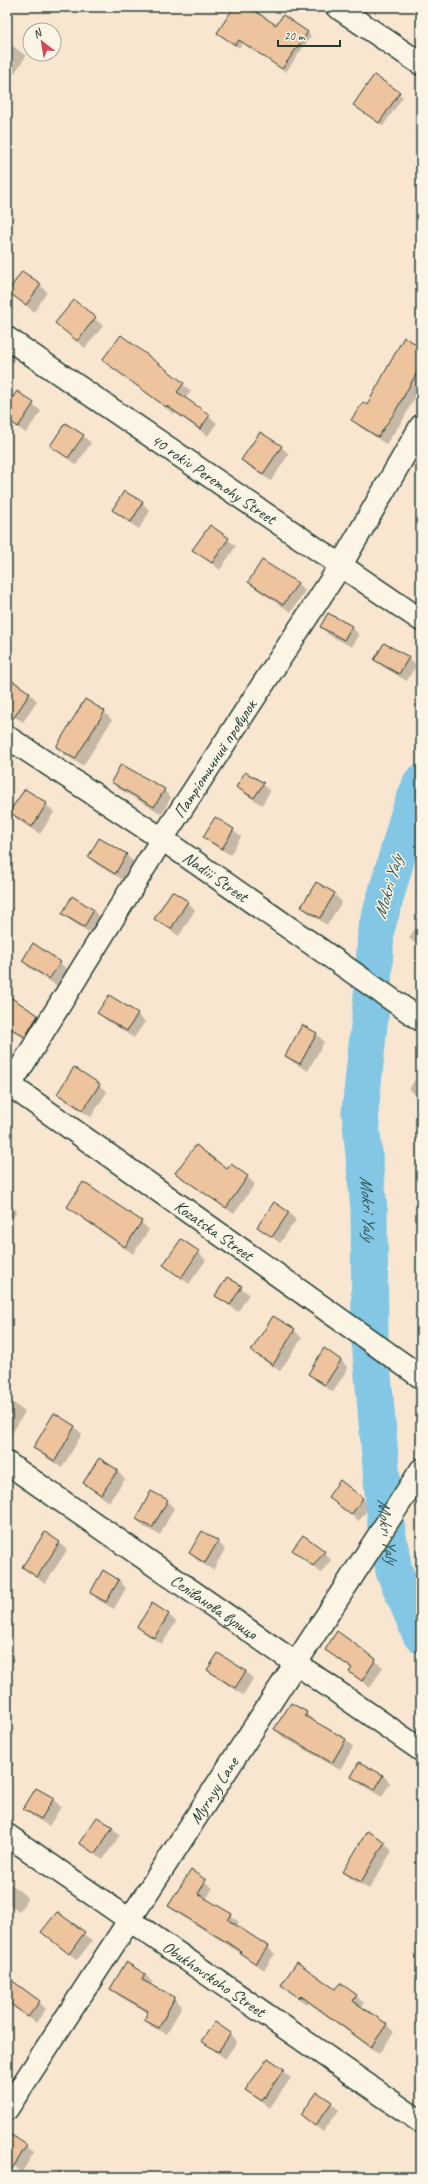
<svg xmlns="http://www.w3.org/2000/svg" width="428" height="2184" viewBox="0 0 428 2184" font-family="Caveat,sans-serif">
	<rect width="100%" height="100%" fill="#f8e6d0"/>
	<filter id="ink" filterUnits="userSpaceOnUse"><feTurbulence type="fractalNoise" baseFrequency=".025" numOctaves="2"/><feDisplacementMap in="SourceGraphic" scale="8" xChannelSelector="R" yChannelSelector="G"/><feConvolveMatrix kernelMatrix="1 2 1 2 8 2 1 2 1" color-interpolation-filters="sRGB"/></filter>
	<g filter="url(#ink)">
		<!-- shadow -->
		<path fill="#0003" d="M236,7h11l29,20 31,5 4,4 -25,36 -43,-30 -4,6 -21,-16z
			M7,42l19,14 -12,18 -7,-5z
			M375,76l28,21 -20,29 -29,-21z
			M421,127v16l-7,-6z
			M40,285l7,7 -13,20 -25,-20z
			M74,301l29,25 -18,22 -29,-25z
			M121,336l70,55 -6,8 32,24 -9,13 -33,-23 -1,1 -71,-54z
			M421,348v37l-18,35 -17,24 -26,-17 -7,-7z
			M18,393l23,18 -15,22 -19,-13v-12z
			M260,433l21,14 8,7 -18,27 -21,-14 -8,-7z
			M83,436l8,7 -15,22 -25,-20z
			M124,492l18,11 8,8 -11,18 -18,-12 -8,-7z
			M210,526l26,20 -16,24 -26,-20z
			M263,561l35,23 7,7 -14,21 -35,-23 -7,-7z
			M421,564v10l-4,-3z
			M328,615l24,12 7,8 -7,12 -23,-12 -8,-8z
			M408,658l8,7 -9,16 -24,-14 -8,-7z
			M7,685l22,8 8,8 -14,21 -16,-10z
			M85,701l19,11 8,8 -29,46 -19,-12 -7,-8z
			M112,782l52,8 7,7 -9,17 -43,-25z
			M263,784l7,7 -8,14 -17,-11 -8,-7z
			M25,790l21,14 8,8 -14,22 -22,-14 -7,-8z
			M233,830l8,7 -11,18 -18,-11 -8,-7z
			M126,855l8,7 -11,18 -27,-16 -7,-7z
			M317,883l17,11 8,8 -15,23 -17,-11 -8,-7z
			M172,892l16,10 7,8 -16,26 -24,-17z
			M94,911l7,7 -9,16 -21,-13 -8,-7z
			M421,919v29l-12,-10z
			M23,961l37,2 8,7 -11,16 -27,-18z
			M8,997l30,19 7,8 -12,20 -26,-17z
			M99,1012l38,2 8,8 -11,16 -28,-18z
			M302,1026l15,8 7,8 -16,29 -14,-8 -8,-7z
			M421,1070v29l-12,-10z
			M99,1085l8,7 -16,25 -25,-16 -8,-8z
			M228,1171l19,6 8,7 -21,30 -50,-34 -8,-7z
			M84,1183l57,39 8,8 -16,24 -57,-40 -8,-7z
			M7,1201l10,10 -7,12 -3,-2z
			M288,1212l8,8 -16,23 -21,-16z
			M198,1252l8,8 -17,24 -24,-19z
			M228,1278l21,16 -11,18 -21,-16z
			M274,1317l20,13 8,8 -22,33 -20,-13 -8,-7z
			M324,1350l17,10 7,8 -15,24 -17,-11 -7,-8z
			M7,1398l18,14 -14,23 -4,-3z
			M54,1415l21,12 7,7 -20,34 -20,-13 -8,-7z
			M117,1471l8,8 -16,23 -25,-19z
			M329,1497l34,1 7,8 -11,15z
			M167,1501l7,7 -14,27 -16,-8 -7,-8z
			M203,1533l15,9 7,7 -12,21 -15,-9 -8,-8z
			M59,1543l8,7 -22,34 -22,-17z
			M293,1550l31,2 7,8 -10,13z
			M103,1572l16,8 7,8 -12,21 -16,-9 -7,-8z
			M168,1614l8,8 -14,22 -16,-10 -8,-7z
			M337,1633l46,34 -13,21 -20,-16 2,-3 -26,-19z
			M208,1670l38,1 7,8 -10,16 -27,-18z
			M306,1713l7,8 33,19 7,7 -13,23 -57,-33 -8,-8z
			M7,1757l7,7 -7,12z
			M383,1775l7,8 -8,14 -22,-13 -8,-7z
			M37,1789l16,10 8,8 -12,19 -17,-10 -8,-8z
			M112,1828l8,7 -17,25 -22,-17z
			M367,1833l18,10 7,8 -23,38 -18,-10 -7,-8z
			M191,1872l22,16 -7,12 25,15 8,8 -3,4 31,20 8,7 -11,16 -22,-16 -65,-41 -7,-7z
			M7,1881l21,17 -9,14 -12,-8z
			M58,1913l34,28 -15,19 -34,-28z
			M126,1964l19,10 7,8 -2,4 24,12 8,8 -15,28 -15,-7 -7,-8 3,-6 -29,-17 -8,-7z
			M282,1985l53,6 21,5 8,7 -3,4 25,17 8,8 -15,22 -70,-51 -2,2z
			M7,1990l32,12 7,7 -10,14 -29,-21z
			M230,2034l7,8 -12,17 -22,-18z
			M268,2059l23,19 -21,30 -24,-18z
			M331,2103l8,7 -16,22 -21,-17z
			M13,2136l21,17 -12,19 -15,-11v-16z
			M59,2170l11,7h-16z"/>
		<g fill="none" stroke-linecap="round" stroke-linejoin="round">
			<!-- river -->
			<path stroke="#84c7e5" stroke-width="37" id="s1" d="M421,783l-12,31 -33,116 -3,57 -13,125 9,98 1,131 16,184 8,46 27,64"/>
		</g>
		<!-- building -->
		<path fill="#eec49e" stroke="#1f3d34" d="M234,7h15l27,18 7,-10 25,17 -26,37 -43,-29 -4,5 -18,-12z
			M374,75l26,17 -21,31 -26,-18z
			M22,271l19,13 -15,21 -18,-13z
			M74,300l22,17 -19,24 -22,-18z
			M121,335l63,48 -7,9 33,23 -10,14 -33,-23 -1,1 -64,-47z
			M404,337l17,10v18l-26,47 -17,25 -27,-17 12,-18 4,3z
			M17,391l17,12 -16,24 -11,-8v-13z
			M65,423l19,12 -16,23 -18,-12z
			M260,432l22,14 -19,28 -22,-14z
			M124,491l19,11 -12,20 -19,-12z
			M210,525l19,13 -17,25 -20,-13z
			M262,560l36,23 -15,22 -35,-23z
			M328,613l24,13 -8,14 -24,-13z
			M384,643l25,14 -10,17 -25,-14z
			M7,677l23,16 -21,32h-2z
			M85,699l20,12 -30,48 -19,-12z
			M121,764l44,25 -11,18 -43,-25z
			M245,772l19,11 -10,15 -18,-11z
			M25,789l22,14 -15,24 -23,-15z
			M215,817l19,12 -12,20 -19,-12z
			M99,838l28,16 -12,20 -27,-17z
			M316,882l19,11 -15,25 -19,-11z
			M172,891l16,10 -17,28 -17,-10z
			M72,896l22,14 -10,17 -22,-13z
			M33,943l28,19 -12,17 -27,-18z
			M7,995l31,20 -13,22 -18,-11z
			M109,995l29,18 -11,18 -30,-18z
			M302,1025l15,8 -17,31 -15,-8z
			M74,1067l26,17 -17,26 -26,-16z
			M196,1145l31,24 4,-5 17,12 -22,32 -51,-35z
			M83,1182l59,39 -17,26 -58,-40z
			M274,1202l15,10 -17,25 -15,-10z
			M181,1239l18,12 -18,27 -18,-13z
			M227,1277l15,9 -12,19 -15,-9z
			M273,1316l22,13 -22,36 -22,-14z
			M324,1348l17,12 -16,25 -17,-11z
			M54,1413l21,13 -20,35 -22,-13z
			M99,1458l19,12 -17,25 -18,-12z
			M340,1480l23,18 -12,17 -23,-18z
			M151,1491l17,9 -16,28 -16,-9z
			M202,1531l16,10 -13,22 -16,-10z
			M45,1532l15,10 -23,35 -15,-10z
			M303,1535l22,16 -12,15 -21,-16z
			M103,1570l16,10 -13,22 -16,-9z
			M152,1603l17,11 -15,24 -17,-11z
			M337,1631l39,28 -14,22 -13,-9 3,-4 -27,-18z
			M218,1653l28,18 -11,17 -28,-18z
			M291,1703l16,9 -2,4 41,23 -14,24 -58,-34z
			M359,1762l24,13 -8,15 -24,-13z
			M36,1788l18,10 -13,21 -18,-10z
			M97,1817l16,10 -18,27 -16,-11z
			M367,1831l18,11 -24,40 -18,-10z
			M191,1870l15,10 -8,14 34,20 -4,6 40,26 -12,18 -16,-11 1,-2 -73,-45z
			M57,1912l28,20 -16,22 -28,-22z
			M126,1962l19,12 -3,6 33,17 -16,31 -15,-8 4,-9 -38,-22z
			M297,1962l38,27 5,-6 17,12 -4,6 34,23 -16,23 -70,-51 -2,2 -18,-13z
			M7,1977l33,24 -12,16 -21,-16z
			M215,2022l16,11 -13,19 -17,-11z
			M268,2058l16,11 -22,32 -17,-11z
			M317,2092l15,10 -17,24 -14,-11z
			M7,2132l20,13 -20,32z"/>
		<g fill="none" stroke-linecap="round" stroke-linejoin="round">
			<!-- minor casing -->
			<g stroke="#1f3d34" stroke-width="25">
				<g id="minor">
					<path d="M337,7l84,57"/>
					<path id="s2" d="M7,338l414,282"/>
					<path id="s3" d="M7,737l155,102 259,181"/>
					<path id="s4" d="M7,1083l414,294"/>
					<path id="s5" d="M7,1090l155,-251 179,-274 80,-139"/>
					<path id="s6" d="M7,1463l414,287"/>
					<path id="s7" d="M7,1835l414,287"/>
					<path id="s8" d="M7,2109l414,-639"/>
				</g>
			</g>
			<!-- minor -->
			<use href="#minor" stroke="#fcf5e5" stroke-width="22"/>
		</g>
	</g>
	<g text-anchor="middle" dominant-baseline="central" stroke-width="3" stroke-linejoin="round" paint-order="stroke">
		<!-- street labels -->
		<g font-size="17" fill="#1f3d34" stroke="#fcf5e5">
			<text stroke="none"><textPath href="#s2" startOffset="250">40 rokiv Peremohy Street</textPath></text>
			<text stroke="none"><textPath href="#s5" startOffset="391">Патріотичний провулок</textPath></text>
			<text stroke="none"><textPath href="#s3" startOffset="251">Nadiii Street</textPath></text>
			<text stroke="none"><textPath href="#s4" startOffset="254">Kozatska Street</textPath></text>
			<text stroke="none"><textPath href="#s6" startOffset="252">Селіванова вулиця</textPath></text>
			<text stroke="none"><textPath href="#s8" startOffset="380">Myrnyy Lane</textPath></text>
			<text stroke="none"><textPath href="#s7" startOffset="252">Obukhovskoho Street</textPath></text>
		</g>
		<!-- water labels -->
		<g font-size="18" font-style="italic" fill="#335957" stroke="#fcf5e5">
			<text transform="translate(388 887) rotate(-74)">Mokri Yaly</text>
			<text stroke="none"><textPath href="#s1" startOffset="433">Mokri Yaly</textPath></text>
			<text stroke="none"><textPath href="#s1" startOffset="757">Mokri Yaly</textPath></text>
		</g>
	</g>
	<!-- margin -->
	<rect width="428" height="2184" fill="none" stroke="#fcf5e5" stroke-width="24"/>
	<rect x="12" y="12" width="404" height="2160" fill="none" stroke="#1f3d34" stroke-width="1.5" filter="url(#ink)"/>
	<!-- north arrow -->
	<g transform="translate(42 42) rotate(329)"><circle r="19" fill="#fcf5e5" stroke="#a4ab9e"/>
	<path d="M0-3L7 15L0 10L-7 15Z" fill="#d1495b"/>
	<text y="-6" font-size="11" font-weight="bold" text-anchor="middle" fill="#1f3d34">N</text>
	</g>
	<!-- scale -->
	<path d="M278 40v6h62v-6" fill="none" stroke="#1f3d34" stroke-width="2"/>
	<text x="284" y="40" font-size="12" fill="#1f3d34" stroke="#fcf5e5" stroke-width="3" paint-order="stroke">20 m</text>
</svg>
